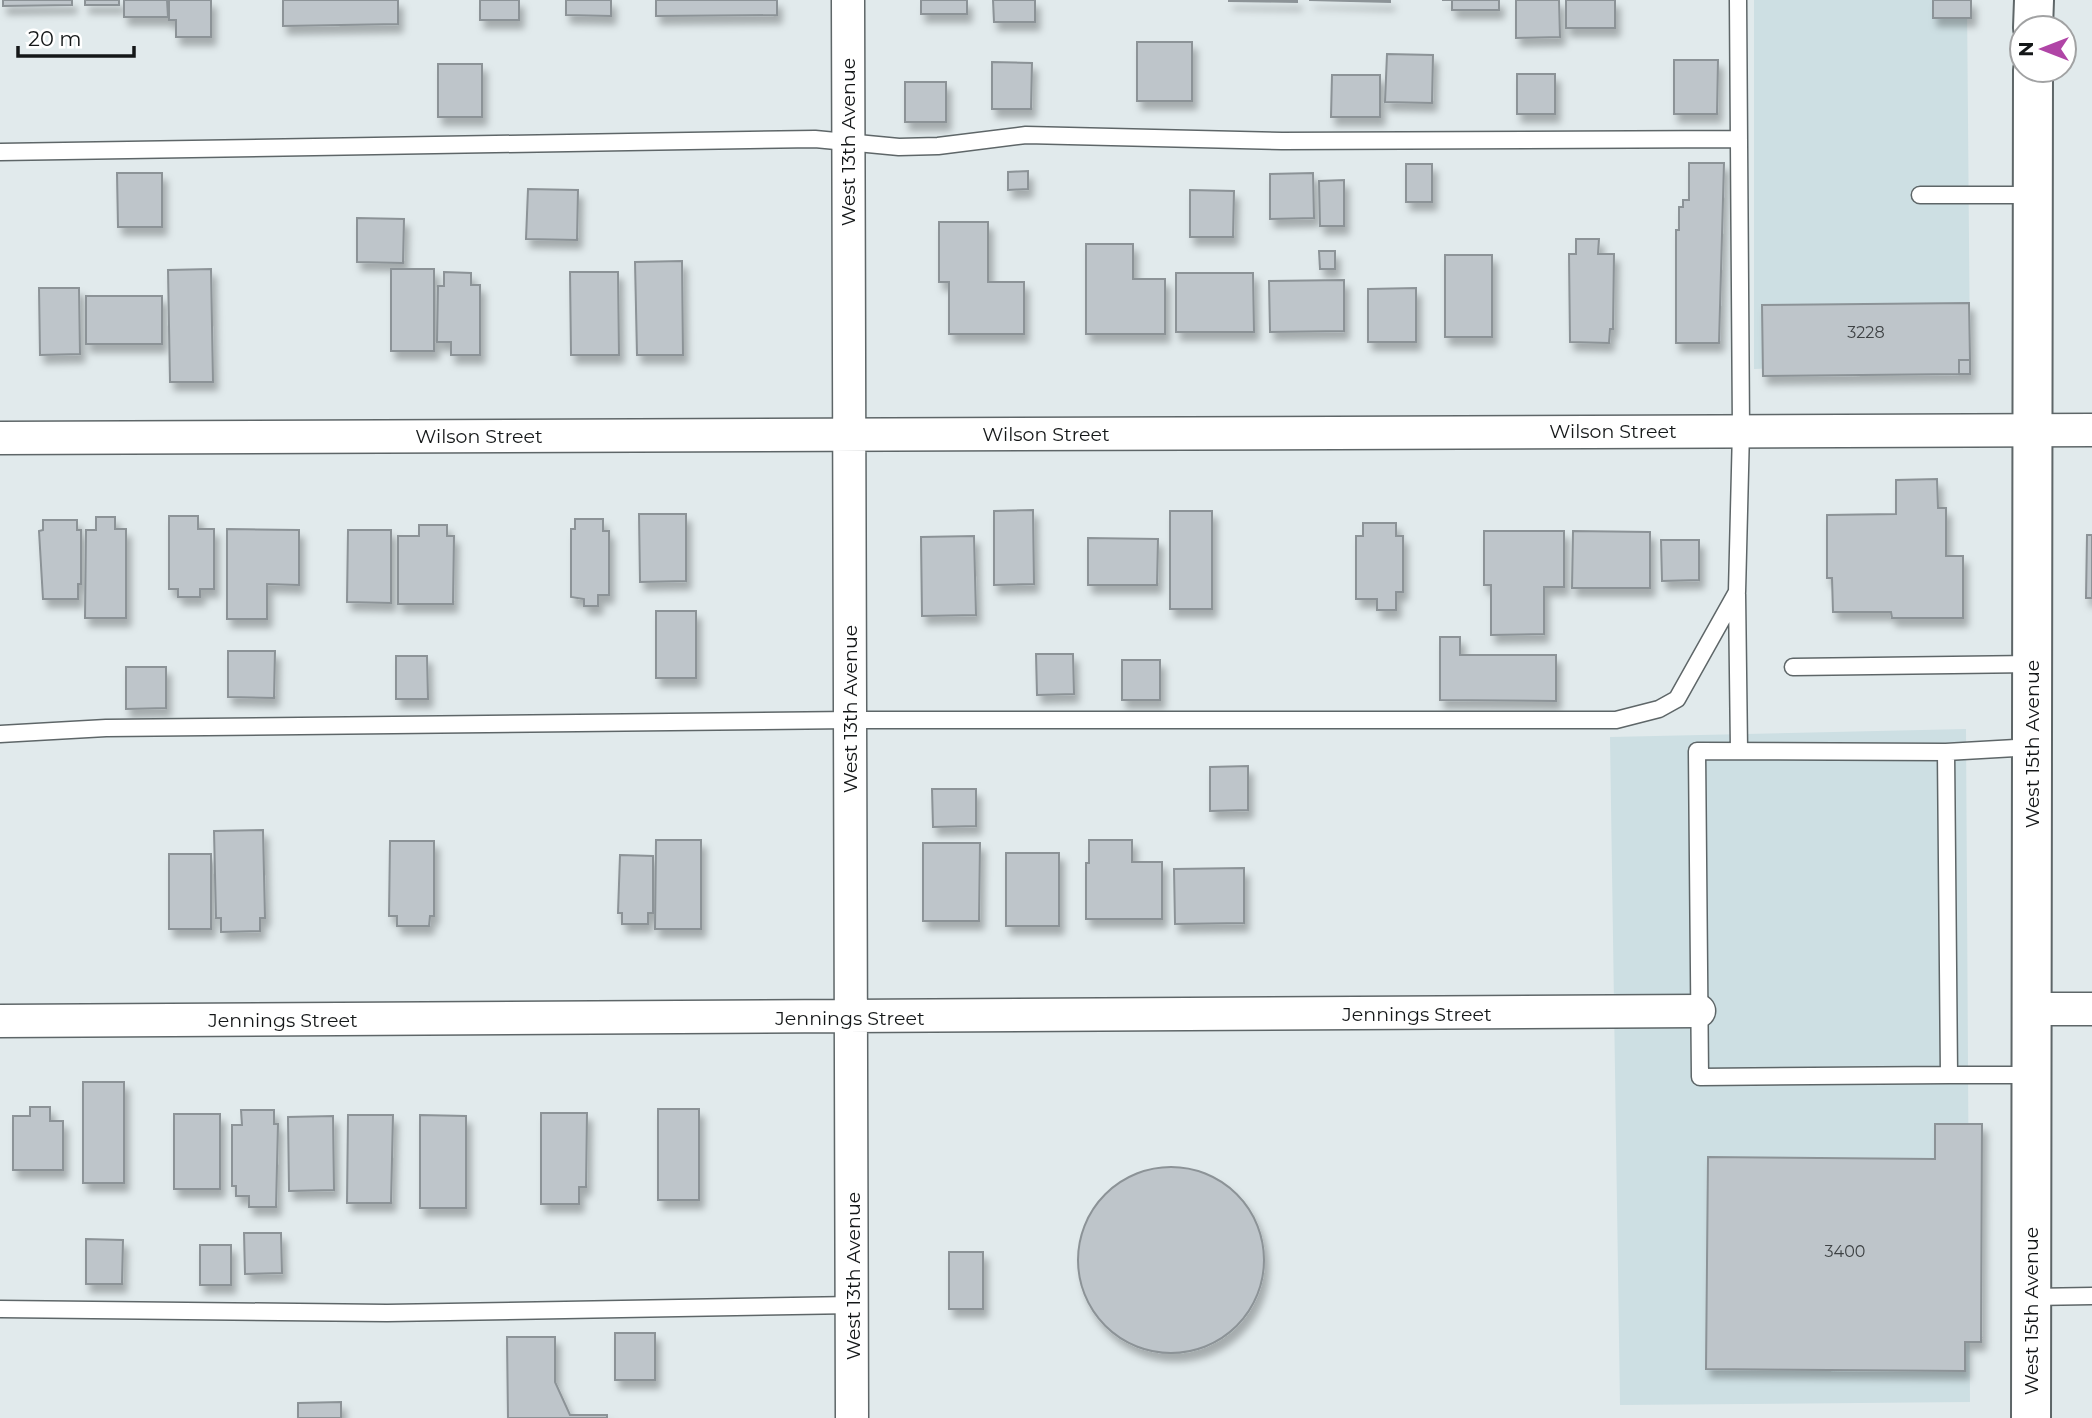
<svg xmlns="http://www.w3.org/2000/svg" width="2092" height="1418" viewBox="0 0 2092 1418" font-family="Montserrat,sans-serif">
	<defs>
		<filter id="shadow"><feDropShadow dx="4.5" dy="8" stdDeviation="3.5" flood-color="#0004"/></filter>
	</defs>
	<rect width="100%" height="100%" fill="#e1eaec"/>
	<!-- built -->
	<path fill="#cddfe3" d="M1754,0h213l3,360 -216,9z
		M1966,729l4,673 -350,3 -10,-668z"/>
	<!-- building -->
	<path fill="#bec5ca" stroke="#8c9397" stroke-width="2" filter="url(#shadow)" d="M3,0h69v5l-69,1z
		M85,0h34v5h-34z
		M124,0h43l1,17h-44z
		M169,0h42v37h-35v-17h-7z
		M283,0h115v24l-115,2z
		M480,0h39v20h-39z
		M566,0h45v16l-45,-1z
		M656,0h121v15l-121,1z
		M921,0h46v14h-46z
		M993,0h42v22h-41z
		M1229,0h68v2l-68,-1z
		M1309,0h81v2z
		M1442,0h57v10h-47v-10z
		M1516,0h43l1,37 -44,1z
		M1566,0h49v28h-49z
		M1933,0h38v18h-38z
		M1137,42h55v59h-55z
		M1387,54l46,1 -1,48 -47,-1z
		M1674,60h44l-1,54h-43z
		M992,62l40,1 -1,46h-39z
		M438,64h44v53h-44z
		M1517,74h38v40h-38z
		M1332,75h48v42h-49z
		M905,82h41v40h-41z
		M1689,163h35l-5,180h-43v-113h3v-23h4v-7h6z
		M1406,164h26v38h-26z
		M1028,171v18l-20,1v-18z
		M117,173h45v54h-44z
		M1313,173l1,45 -44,1v-45z
		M1344,180v46h-24l-1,-45z
		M528,189l50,1 -1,50 -51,-1z
		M1190,190l44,1 -1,46h-43z
		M357,218l47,1 -1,44 -46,-1z
		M939,222h49v60h36v52h-75v-52h-10z
		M1576,239h23l-1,15h16l-1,75h-3l-1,14 -39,-1 -1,-88h7z
		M1086,244h47v35h32v55h-79z
		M1319,251h16v18h-15z
		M1445,255h47v82h-47z
		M682,261l1,94h-46l-2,-93z
		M211,269l2,113h-43l-2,-112z
		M391,269h43v82h-43z
		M444,272l27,1v12h9v70h-29v-13h-14l1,-56h6z
		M570,272h48l1,83h-48z
		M1176,273h77l1,59h-78z
		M1344,280v51l-74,1 -1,-51z
		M39,288h40l1,66 -40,1z
		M1416,288v54h-48v-53z
		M86,296h76v48h-76z
		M1969,303l1,57h-11v14l-196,2 -1,-71z
		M1959,360h11v14h-11z
		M1937,479l1,29h8v48h17v62h-71l-1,-6h-58l-1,-34h-5v-63l69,-1v-34z
		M1033,510l1,74 -40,1v-74z
		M1170,511h42v98h-42z
		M639,514h47v67l-46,1z
		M169,516h29v13h16v60h-14v8h-22v-8h-9z
		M96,517h19v12h11v89h-41l1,-88h10z
		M575,519h28v12h6v64h-11v11h-14v-7l-13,-2v-68h4z
		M43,520h34v10h4v54h-3v15h-35l-4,-68 4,-1z
		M1363,523h33v13h7v56h-7v18h-19v-11h-21v-63h7z
		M419,525h28v11h7l-1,68h-55v-68h21z
		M227,529l72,1v55l-32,-1v35h-40z
		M348,530h43v73l-44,-1z
		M1484,531h80v56h-20v47l-53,1v-50h-7z
		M1573,531l77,1v56h-78z
		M2087,535h5v63h-6z
		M974,536l2,79 -54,1 -1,-79z
		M1088,538l70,1 -1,46h-69z
		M1661,540h38v40l-37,1z
		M656,611h40v67h-40z
		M1440,637h20v18h96v46l-116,-1z
		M228,651h47l-1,47 -46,-1z
		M1036,654h37l1,40 -37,1z
		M396,656h31l1,43h-32z
		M1122,660h38v40h-38z
		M126,667h40v41l-40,1z
		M1248,766v44l-38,1v-44z
		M932,789h44v37l-43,1z
		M263,830l2,88h-5v13l-39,1v-14h-5l-2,-87z
		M656,840h45v89h-46z
		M1089,840h43v22h30v57h-76v-56h3z
		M390,841h44v75h-4l-1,10h-32v-10h-8z
		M923,843h57l-1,78h-56z
		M1006,853h53v73h-53z
		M169,854h42v75h-42z
		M620,855l33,1v57h-5v11h-26v-11h-4z
		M1244,868v55l-69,1 -1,-55z
		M83,1082h41v101h-41z
		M30,1107h20v14h13v49h-50v-54h17z
		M658,1109h41v91h-41z
		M241,1110h33v14h4l-2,83h-27v-11h-13v-10h-4v-61h10z
		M541,1113h46l-1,74h-7v17h-38z
		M174,1114h46v75h-46z
		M348,1115h45l-2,88h-44z
		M420,1115l46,1v92h-46z
		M333,1116l1,74 -45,1 -1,-74z
		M1935,1124h47l-1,218h-16v29l-259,-2 2,-212 227,2z
		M1078 1260a93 93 0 1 1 186 0a93 93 0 1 1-186 0Z
		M244,1233h37l1,40 -37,1z
		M86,1239l37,1 -1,44h-36z
		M200,1245h31v40h-31z
		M949,1252h34v57h-34z
		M615,1333h40v47h-40z
		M507,1337h48v45l15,33h37v3h-99z
		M341,1402v16h-43v-15z"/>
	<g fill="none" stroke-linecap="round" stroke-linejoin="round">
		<!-- service casing -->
		<g stroke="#5e6668" stroke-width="19">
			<path id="service" d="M0,152l815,-13 84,8 39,-1 88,-11 256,6 457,-2
				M1920,195h113
				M1737,594l2,156
				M1793,667l239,-3
				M0,734l106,-6 744,-8h766l43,-11 18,-10 60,-107 4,-162 -3,-430
				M1946,752l3,323 -249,2 -3,-326 249,1 87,-5
				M1949,1075h83
				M2031,1297l61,-1
				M0,1309l387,4 467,-8"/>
		</g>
		<!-- minor casing -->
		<g stroke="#5e6668" stroke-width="35">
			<path id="minor" d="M848,0l4,1418
				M0,438l2092,-8
				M2032,1009h60
				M0,1021l1699,-10"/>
		</g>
		<!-- secondary casing -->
		<g stroke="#5e6668" stroke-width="42">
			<path id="secondary" d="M2033,28l1,-28
				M2031,1418l2,-1348"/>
		</g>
		<!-- service -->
		<use href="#service" stroke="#fff" stroke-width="16"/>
		<!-- minor -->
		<use href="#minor" stroke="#fff" stroke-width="32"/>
		<!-- secondary -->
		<use href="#secondary" stroke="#fff" stroke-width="38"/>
	</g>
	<g text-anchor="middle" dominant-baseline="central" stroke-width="6" stroke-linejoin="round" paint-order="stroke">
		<!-- number labels -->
		<g font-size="16" fill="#3e4244">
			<text x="1866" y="332">3228</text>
			<text x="1845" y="1251">3400</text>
		</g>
		<!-- street labels -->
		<g font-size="19" fill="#141718" stroke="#fff">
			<text transform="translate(848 142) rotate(-90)">West 13th Avenue</text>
			<text x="1613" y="431">Wilson Street</text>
			<text x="1046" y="434">Wilson Street</text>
			<text x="479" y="436">Wilson Street</text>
			<text transform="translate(850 709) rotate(-90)">West 13th Avenue</text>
			<text transform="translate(2032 744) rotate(-90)">West 15th Avenue</text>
			<text x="1417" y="1014">Jennings Street</text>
			<text x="850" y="1018">Jennings Street</text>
			<text x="283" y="1020">Jennings Street</text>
			<text transform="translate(853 1276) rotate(-90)">West 13th Avenue</text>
			<text transform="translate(2031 1311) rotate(-90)">West 15th Avenue</text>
		</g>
	</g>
	<!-- north arrow -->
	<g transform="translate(2043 49) rotate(270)"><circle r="33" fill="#ffffff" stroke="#a1a2a3" stroke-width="2"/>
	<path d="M0-5L12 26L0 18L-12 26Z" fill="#b045a6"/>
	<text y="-10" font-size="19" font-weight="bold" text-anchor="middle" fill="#141718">N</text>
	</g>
	<!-- scale -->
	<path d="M18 46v10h116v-10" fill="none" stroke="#141718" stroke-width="3.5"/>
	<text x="28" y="46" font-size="21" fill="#141718" stroke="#ffffff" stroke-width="5" paint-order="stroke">20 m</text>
</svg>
